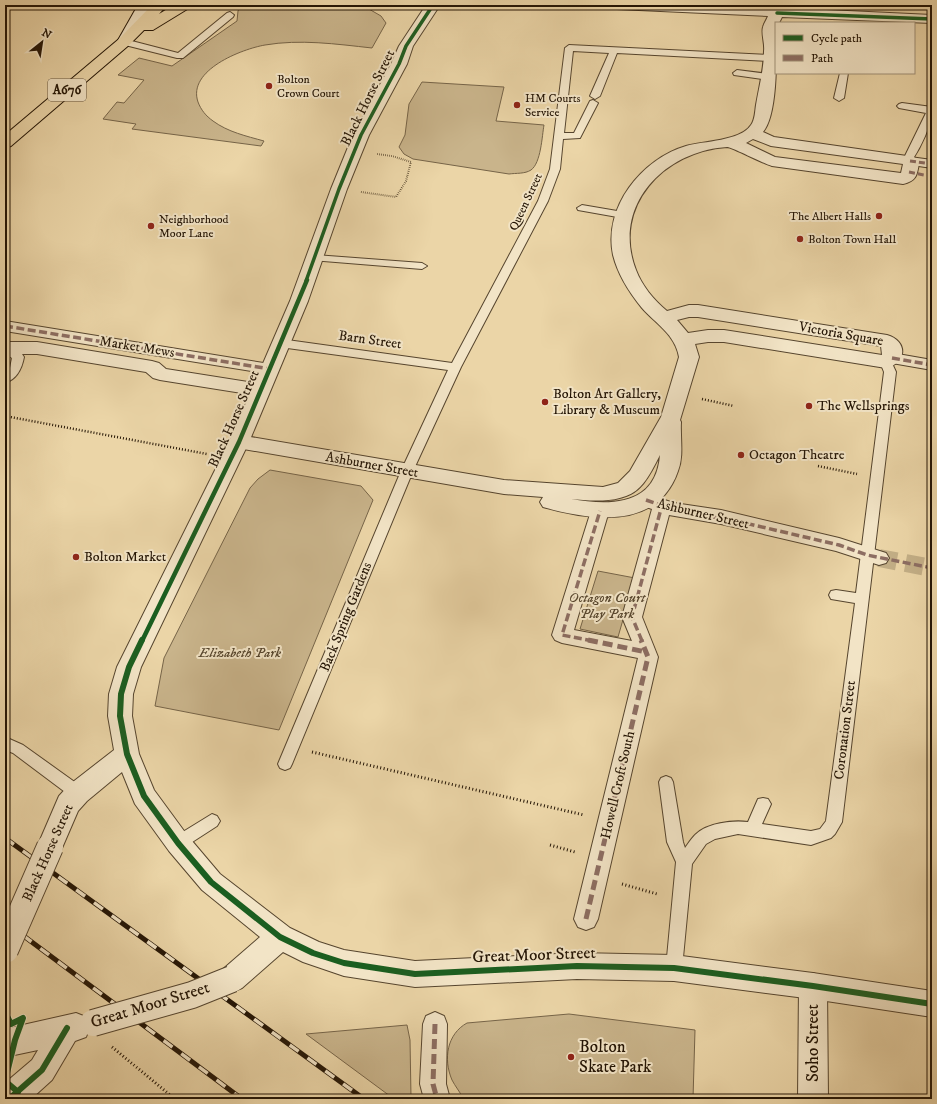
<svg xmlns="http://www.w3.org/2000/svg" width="937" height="1104" viewBox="0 0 937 1104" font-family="'IM FELL DW Pica',serif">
	<rect width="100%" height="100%" fill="#ebd5a7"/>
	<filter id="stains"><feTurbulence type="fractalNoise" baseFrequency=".005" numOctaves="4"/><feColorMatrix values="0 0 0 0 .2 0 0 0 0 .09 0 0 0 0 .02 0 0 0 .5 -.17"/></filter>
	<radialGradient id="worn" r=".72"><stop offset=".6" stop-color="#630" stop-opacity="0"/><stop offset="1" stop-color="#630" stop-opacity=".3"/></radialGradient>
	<!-- green -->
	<path fill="#c9b48b" stroke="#766448" d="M241,5h121l19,11 5,7 -14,25c-36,-4 -72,-9 -107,-3 -23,4 -78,25 -67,57 3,8 8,14 15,19 15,11 33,15 51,20l-3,5 -129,-17 4,-5 -33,-5 14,-17 7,1 20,-23 -26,-5 21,-17 33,8 65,-45 1,-10z
		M422,82l82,5 -8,34 48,4c-2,11 -3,38 -13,45 -6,4 -15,3 -22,4l-96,-15 -9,-5 -5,-7 6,-12 4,-31z
		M270,470l91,16 12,14 -94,230 -124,-24 9,-48 86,-170 8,-9z
		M598,571l37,7 -17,59 -38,-8z
		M569,1014l126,16 -2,69 -230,-1c-3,-6 -8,-12 -11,-18 -9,-21 -5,-46 15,-57z
		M407,1025l3,15 1,57 3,2h-20l-88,-65z"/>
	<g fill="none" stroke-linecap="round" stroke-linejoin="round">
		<!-- pedestrian-tunnel -->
		<path stroke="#c3af87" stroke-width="18" stroke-dasharray="18 9" stroke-linecap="butt" d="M879,558l53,10"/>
		<!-- service casing -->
		<g stroke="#56452e" stroke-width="2">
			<path id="service" d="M230,12l4,3 -1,2 -50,41h-6l-56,-14 -1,-2 4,-3 54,14 49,-40z
				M569,45l202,10 4,3 -4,3 -154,-8 -17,43 -5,3 -5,-3 19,-43 -36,-2 -9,82h10l16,-32 3,-1 5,3 -18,35 -17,1 -3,30 -12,32 -87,166 -48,104 -121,293 -2,4 -5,2 -5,-2 -2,-4 123,-293 47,-101 -168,-23 -4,-1 -2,-3 2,-3 4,-1 172,24 86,-162 12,-32 15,-121z
				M737,70l32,4 4,3 -4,3 -35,-5 -1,-2z
				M840,73h8l-4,25 -5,3 -5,-3z
				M902,103l30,4c0,18 -11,40 -21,55l-3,1 -5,-3 23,-47 -27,-5 -2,-2 2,-2z
				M582,205l41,7 5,3 -5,3 -45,-8 -1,-2z
				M315,255l107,8 5,3 -5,3 -111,-9 -1,-2z
				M5,345l17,9 2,3c-2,11 -7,22 -19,26v-10l5,-5 2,-10 -7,-4z
				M886,358l4,1 6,13 -54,450 -7,12 -4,4 -20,7 -73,-11 -23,5 -9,5 -14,20 -10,104 -2,5 -6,3 -6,-3 -2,-5 10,-106 -9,-20 -8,-60 2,-4 5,-2 5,2 2,4 10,60 2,6c3,-4 6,-9 10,-13 11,-12 38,-15 53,-13l10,-23 5,-1 5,1 3,5 -9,20 49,7 9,-2 6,-8 29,-218 -24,-4 -2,-4 2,-4 5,-1 20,3 28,-221 -4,-10 2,-3z
				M5,737l18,8 60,43 3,5 -3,5 -5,1 -5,-1 -60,-45 -8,-3z
				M212,814l5,2 3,5 -3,5 -34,22 -5,2 -5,-2 -3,-5 3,-5z"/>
		</g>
		<!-- pedestrian casing -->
		<g stroke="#56452e" stroke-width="2">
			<path id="pedestrian" d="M910,157l22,3v8l-27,-4 -2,-3 2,-3z
				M5,321l265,43 6,1 2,4 -2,4 -6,1 -265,-43z
				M892,353l40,7v10l-46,-8 -2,-4 2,-4z
				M649,495l25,8 47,7 118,28 47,15 3,5 -3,5 -7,2 -43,-14 -115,-27 -52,-9 -27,102 16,40 -60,262 -4,8 -8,3 -8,-3 -4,-8 64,-261 -76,-15 -7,-3 -3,-5 39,-124 2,-5 7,-2 7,2 2,5 -35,119 58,11 -10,-24 30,-108 -9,-3 -3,-5 3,-5z
				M435,1012l9,4 3,8 -1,60 4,15h-26l-4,-15 3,-60 3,-8z"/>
		</g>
		<!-- minor casing -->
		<g stroke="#56452e" stroke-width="2">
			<path id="minor" d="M610,5h103l57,3v-3h14v3l148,7v8l-150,-6 -3,6h-3c0,25 3,90 -13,109l11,5 140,20 5,6c-2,13 -3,18 -16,21l-131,-18c-10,-3 -40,-19 -45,-19 -63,4 -116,59 -91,123 6,16 18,30 31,41l22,-6h9l189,30c21,6 20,28 -1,33l-162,-26h-16l-13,2 4,13 -19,63 1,2c-1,16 3,34 -3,49 -20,59 -86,50 -135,36l-3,-5 3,-5 -39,-3 -272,-47 -3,-5 3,-5 7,-2 265,45 99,7 15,-4 12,-12 31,-54 18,-60c-4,-23 -23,-33 -37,-49 -13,-16 -24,-33 -29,-53 -10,-48 29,-96 73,-109 17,-5 55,-5 65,-21 4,-5 4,-14 5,-20 3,-18 8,-36 8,-54 1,-8 -3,-17 -1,-24 1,-4 4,-8 5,-11l-151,-7 -5,-1zM753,139l18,7 132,18 -2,9 -126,-16 -29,-14zM689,317h9l183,29 1,9 -158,-25h-16l-20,3 -11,-13zM660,455c-4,51 -49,51 -89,44 21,2 53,5 69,-12 9,-9 14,-21 20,-32z
				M5,342h32l115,19 7,2 7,6 94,15 7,1 3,5 -3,5 -7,1 -100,-16 -7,-2 -7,-6 -109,-18h-32z
				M813,973l10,4 4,9 1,113h-30l1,-113 4,-9z"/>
		</g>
		<!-- tertiary casing -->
		<g stroke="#56452e" stroke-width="2">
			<path id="tertiary" d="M426,5h14l-27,41 -6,18 -38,71 -22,54 -39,112 -59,141 -108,225 -8,27 -1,22 7,38 15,36 33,45 33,39 70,54 29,14 25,8 71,11 162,-8 97,2 139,18 119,18v26l-119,-18 -139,-18 -97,-2 -162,8 -71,-11 -41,-14 -20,-10 -41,36 -10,4 -10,-4 -4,-9 4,-9 38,-33 -58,-47 -33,-39 -34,-47 -13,-32 -35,29 -9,10 -19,44 -9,3 -9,-3 -4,-8 22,-51 10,-11 45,-35 -6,-34 1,-22 8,-27 112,-225 61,-141 41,-112 22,-54 38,-71 8,-18z
				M76,1013l10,4 4,10 -4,10 -11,4 -23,39 -21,19h-26v-16l27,-23 6,-10 -33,7v-28z"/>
		</g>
		<!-- secondary casing -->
		<g stroke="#241505" stroke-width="2">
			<path id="secondary" d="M138,5h14l-23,40 -5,1 -5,-1 -2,-3z"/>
		</g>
		<!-- primary casing -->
		<g stroke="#241505" stroke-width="2">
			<path id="primary" d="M152,5h15l-8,9 15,-9h17l-2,3 -36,22h-9l-15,15 -118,101 -6,2v-13l114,-96z"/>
		</g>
		<!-- path-far2 -->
		<path stroke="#241505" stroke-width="2" stroke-dasharray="0.5 1.5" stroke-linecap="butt" d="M361,192l35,5 10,-16 5,-19 -19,-6 -15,-2"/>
		<!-- path-far1 -->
		<path stroke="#241505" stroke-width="2.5" stroke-dasharray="1 2" stroke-linecap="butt" d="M702,399l32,7
			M5,416l202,38
			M818,466l39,8"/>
		<!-- path -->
		<path stroke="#241505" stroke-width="3" stroke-dasharray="1 2.5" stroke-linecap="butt" d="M312,752l272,63
			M550,845l25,7
			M622,884l35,10
			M112,1047l63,52"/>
		<!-- service -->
		<use href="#service" fill="#f2e4c6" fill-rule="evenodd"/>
		<!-- pedestrian -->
		<use href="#pedestrian" fill="#f2e4c6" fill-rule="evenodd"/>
		<!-- minor -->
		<use href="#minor" fill="#f2e4c6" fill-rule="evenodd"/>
		<!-- tertiary -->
		<use href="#tertiary" fill="#f2e4c6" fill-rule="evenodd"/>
		<!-- secondary -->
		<use href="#secondary" fill="#f2e4c6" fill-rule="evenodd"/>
		<!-- primary -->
		<use href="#primary" fill="#ebd5a7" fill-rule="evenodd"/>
		<!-- rail casing -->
		<g stroke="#241505" stroke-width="5">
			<path id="rail" d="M5,838l359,261
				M5,922l237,177"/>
		</g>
		<!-- rail -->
		<use href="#rail" stroke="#f2e4c6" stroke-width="3.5" stroke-dasharray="11" stroke-linecap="butt"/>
		<!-- tertiary-bridge casing -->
		<g stroke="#56452e" stroke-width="28" stroke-linecap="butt">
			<path id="tertiary-bridge" d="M5,950l45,-103
				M93,1023l99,-28 40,-16"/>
		</g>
		<!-- tertiary-bridge -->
		<use href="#tertiary-bridge" stroke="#f2e4c6" stroke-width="26"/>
		<!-- quiet-far2 -->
		<path stroke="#8d6e63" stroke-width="3" stroke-dasharray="6 3" stroke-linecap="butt" d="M910,161l22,3
			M909,172l15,3"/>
		<!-- quiet-far1 -->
		<path stroke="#8d6e63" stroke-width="3.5" stroke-dasharray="8 3.5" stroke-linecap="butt" d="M5,326l265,43
			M892,358l40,7
			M646,500l26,9 73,14 94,22 28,10 65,13
			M593,641l-31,-6 38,-124
			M642,641l-10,-24 30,-112"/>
		<!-- quiet -->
		<path stroke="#8d6e63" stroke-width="5" stroke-dasharray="10 5" stroke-linecap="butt" d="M588,640l58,12
			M586,919l62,-262 -7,-17
			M435,1024l-2,60 4,15"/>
		<!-- cycleway-far2 casing -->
		<g stroke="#f2e4c6" stroke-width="5.5">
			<path id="cycleway-far2" d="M777,13l155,6
				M306,281l33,-92 22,-54 38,-71 7,-18 27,-41"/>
		</g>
		<!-- cycleway-far1 casing -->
		<g stroke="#f2e4c6" stroke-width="7">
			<path id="cycleway-far1" d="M142,641l97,-199 68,-162"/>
		</g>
		<!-- cycleway casing -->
		<g stroke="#f2e4c6" stroke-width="8">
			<path id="cycleway" d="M142,640l-13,27 -8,27 -1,22 7,38 17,42 34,47 33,39 69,55 33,16 31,10 71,11 162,-8 97,2 139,18 119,18
				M5,1012l6,12 12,-6 -8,22 -10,41 13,11
				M9,1099l33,-29 25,-42"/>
		</g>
		<!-- cycleway-far2 -->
		<use href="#cycleway-far2" stroke="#1b5e20" stroke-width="3.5"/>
		<!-- cycleway-far1 -->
		<use href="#cycleway-far1" stroke="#1b5e20" stroke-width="4.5"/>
		<!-- cycleway -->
		<use href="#cycleway" stroke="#1b5e20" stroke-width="6"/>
	</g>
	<!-- markers -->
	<g fill="#8f2418" stroke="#f2e4c6" stroke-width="1.5">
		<circle cx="269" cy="86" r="4"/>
		<circle cx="517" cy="105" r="4"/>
		<circle cx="879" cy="216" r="4"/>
		<circle cx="151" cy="226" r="4"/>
		<circle cx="800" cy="239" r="4"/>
		<circle cx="545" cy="402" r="4"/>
		<circle cx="809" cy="406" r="4"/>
		<circle cx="741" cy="455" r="4"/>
		<circle cx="76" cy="557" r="4"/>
		<circle cx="571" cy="1057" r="4"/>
	</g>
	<g text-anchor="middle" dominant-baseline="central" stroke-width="4" stroke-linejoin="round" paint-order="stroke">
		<!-- far-poi labels -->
		<g font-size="12" fill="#241505" stroke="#f2e4c6" text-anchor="start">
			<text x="277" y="79">Bolton<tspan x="277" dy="14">Crown Court</tspan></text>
			<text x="525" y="98">HM Courts<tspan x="525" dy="14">Service</tspan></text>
			<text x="871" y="216" text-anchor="end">The Albert Halls</text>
			<text x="159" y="219">Neighborhood<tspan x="159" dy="14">Moor Lane</tspan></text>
			<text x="808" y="239">Bolton Town Hall</text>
		</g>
		<!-- far-street labels -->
		<g font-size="12" fill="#241505" stroke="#f2e4c6">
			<text transform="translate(526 202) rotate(-65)">Queen Street</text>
		</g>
		<!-- shield labels -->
		<rect fill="#f2e4c6" stroke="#62533f" stroke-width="1" x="48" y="79" width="38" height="22" rx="3"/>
		<g font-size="13" font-weight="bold" fill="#241505">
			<text x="67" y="90">A676</text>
		</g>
		<!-- street labels -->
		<g font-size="14" fill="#241505" stroke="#f2e4c6">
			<text transform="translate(368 98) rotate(-64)">Black Horse Street</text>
			<text transform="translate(841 334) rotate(10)">Victoria Square</text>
			<text transform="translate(370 340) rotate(8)">Barn Street</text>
			<text transform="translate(137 347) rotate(9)">Market Mews</text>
			<text transform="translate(234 419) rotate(-66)">Black Horse Street</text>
			<text transform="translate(372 465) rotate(10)">Ashburner Street</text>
			<text transform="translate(703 514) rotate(13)">Ashburner Street</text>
			<text transform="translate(346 617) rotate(-68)">Back Spring Gardens</text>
			<text transform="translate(845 730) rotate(-83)">Coronation Street</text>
			<text transform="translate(618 785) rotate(-77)">Howell Croft South</text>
			<text transform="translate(48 853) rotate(-66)">Black Horse Street</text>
		</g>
		<!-- poi labels -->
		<g font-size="14" fill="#241505" stroke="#f2e4c6" text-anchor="start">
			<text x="553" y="394">Bolton Art Gallery,<tspan x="553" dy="16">Library &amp; Museum</tspan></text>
			<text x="817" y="406">The Wellsprings</text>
			<text x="749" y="455">Octagon Theatre</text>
			<text x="84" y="557">Bolton Market</text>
		</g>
		<!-- park labels -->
		<g font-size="14" font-style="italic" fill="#56452d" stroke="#f2e4c6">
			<text x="607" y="598">Octagon Court<tspan x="607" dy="16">Play Park</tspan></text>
			<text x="240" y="653">Elizabeth Park</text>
		</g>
		<!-- near-street labels -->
		<g font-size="17" fill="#241505" stroke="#f2e4c6">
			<text transform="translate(534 955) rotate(-2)">Great Moor Street</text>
			<text transform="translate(150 1005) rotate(-17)">Great Moor Street</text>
			<text transform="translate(813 1043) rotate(-90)">Soho Street</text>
		</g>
		<!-- near-poi labels -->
		<g font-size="17" fill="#241505" stroke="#f2e4c6" text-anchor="start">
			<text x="579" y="1047">Bolton<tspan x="579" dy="20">Skate Park</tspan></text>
		</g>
	</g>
	<!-- margin -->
	<rect width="937" height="1104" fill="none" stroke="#ebd5a7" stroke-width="20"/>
	<rect x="6" y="6" width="925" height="1092" fill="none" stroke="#241505" stroke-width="2"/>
	<rect x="10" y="10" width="917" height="1084" fill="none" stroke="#241505"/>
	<!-- legend -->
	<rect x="775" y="22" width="140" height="52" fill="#f2e4c6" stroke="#a09179"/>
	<rect x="783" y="35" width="20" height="6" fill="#1b5e20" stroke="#a09179"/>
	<text x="811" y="42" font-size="12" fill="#241505">Cycle path</text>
	<rect x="783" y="55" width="20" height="6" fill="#8d6e63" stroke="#a09179"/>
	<text x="811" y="62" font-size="12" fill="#241505">Path</text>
	<!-- north arrow -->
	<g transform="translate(42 42) rotate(30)" stroke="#f2e4c6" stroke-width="3" paint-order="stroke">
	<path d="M0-3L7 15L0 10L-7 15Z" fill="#241505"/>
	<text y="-6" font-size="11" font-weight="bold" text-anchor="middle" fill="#241505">N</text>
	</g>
	<rect width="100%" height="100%" filter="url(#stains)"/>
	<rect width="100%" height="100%" fill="url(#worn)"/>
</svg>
